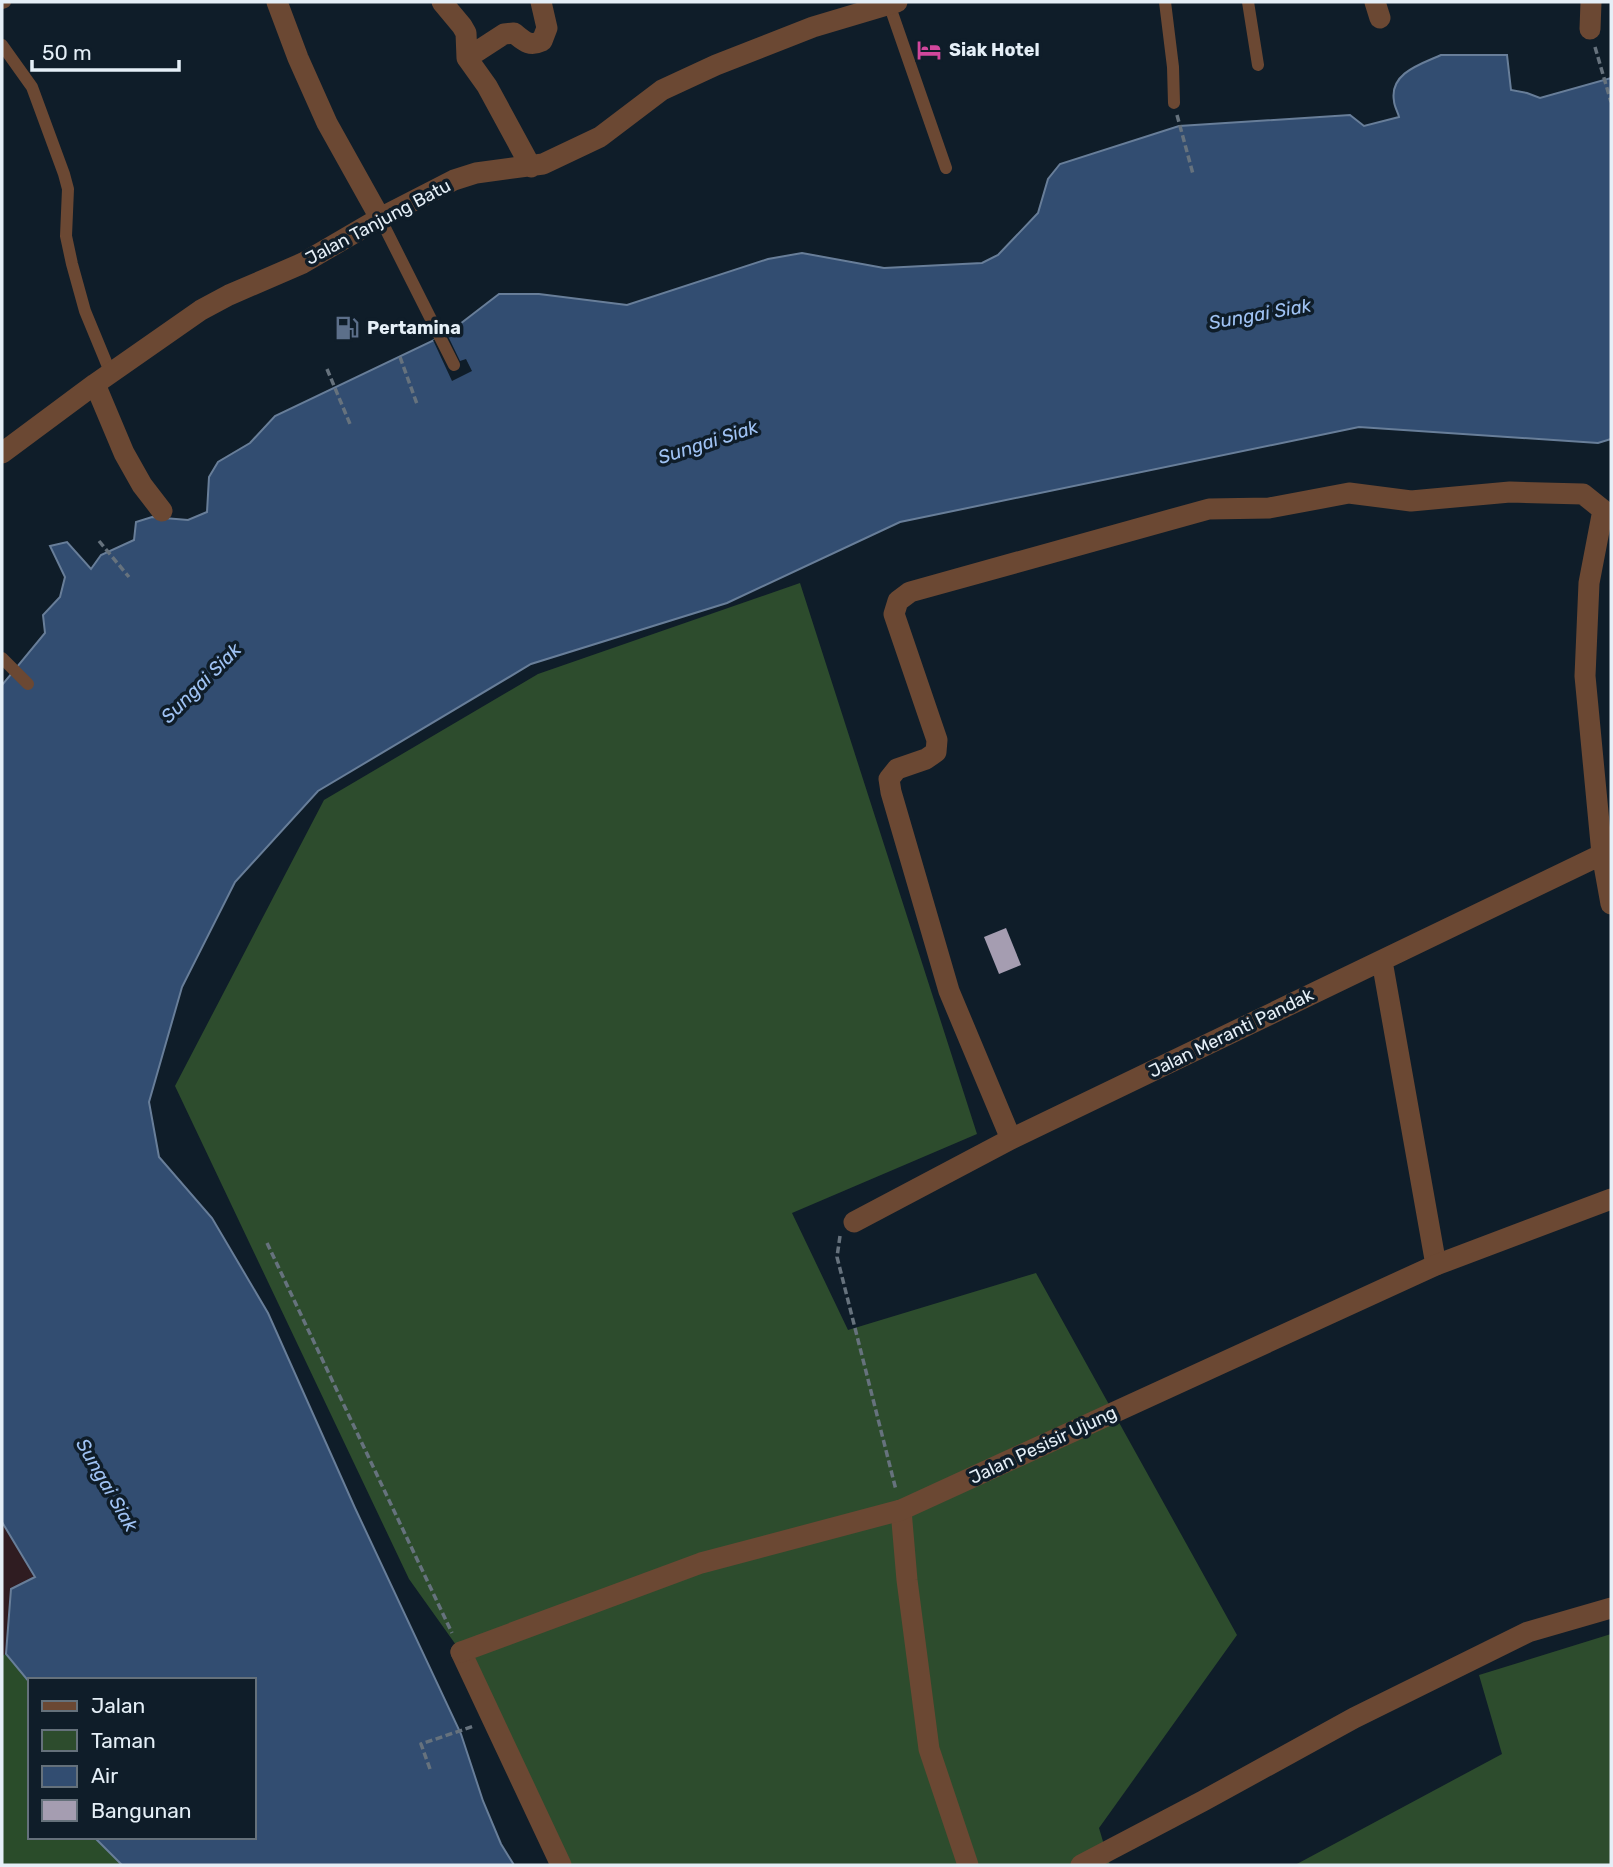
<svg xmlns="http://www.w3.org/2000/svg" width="1613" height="1867" viewBox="0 0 1613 1867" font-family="Rubik,sans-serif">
	<rect width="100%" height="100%" fill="#0f1d29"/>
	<!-- industrial -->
	<path fill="#2f1c21" d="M2,1522l33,55 -24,12 -5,65 -4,2z"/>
	<!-- green -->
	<path fill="#2d4c2d" d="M800,583l177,551 -185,79 56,117 188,-57 201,362 -138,193 11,37h-548l-101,-213 -52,-73 -234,-493 149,-286 214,-126z
		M1611,1634v231h-316l207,-111 -23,-79z"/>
	<!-- forest -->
	<path fill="#2a4c2a" d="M6,1654l24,29v154h64l28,28h-120v-209z"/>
	<!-- water -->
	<path fill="#324d71" stroke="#687e99" stroke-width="2" d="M1441,55h66l4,35 16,3 13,5 71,-20v361l-13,4 -239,-16 -459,95 -173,81 -196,61 -213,127 -83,91 -53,105 -33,115 10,55 53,61 56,95 87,195 106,226 22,67 18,43 13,21h-392l-28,-28h160v-157h-224v3l-24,-29 5,-65 24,-12 -33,-55v-837l43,-52 -2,-18 17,-18 5,-20 -15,-31 17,-4 24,27 10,-14 33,-15 2,-18 16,-5 36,3 19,-8 2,-35 9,-15 32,-19 25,-27 172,-82 52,-40h40l88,11 141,-46 34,-6 82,15 98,-5 16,-8 40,-42 10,-34 12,-15 119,-38 171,-11 14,11 35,-9c-1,-5 -5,-11 -5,-16 -5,-28 27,-37 47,-46z"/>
	<!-- pier -->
	<path fill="#0f1d29" d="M447,334l13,27 6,-2 6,12 -20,10 -19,-41z"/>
	<!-- building -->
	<path fill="#a59db1" d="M1006,928l15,37 -22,9 -15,-37z"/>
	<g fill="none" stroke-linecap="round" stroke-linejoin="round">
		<!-- path -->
		<path stroke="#66727d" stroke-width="3.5" stroke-dasharray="7 3.5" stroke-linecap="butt" d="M1595,47l16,55
			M1177,115l16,59
			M400,357l17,47
			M327,369l23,55
			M99,541l30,36
			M840,1236l-3,21 59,233
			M267,1243l185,390
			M430,1769l-9,-25 53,-18"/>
		<!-- service -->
		<path stroke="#6b4833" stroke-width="12" d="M1165,2l8,65 1,36
			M1248,2l10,63
			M2,3l3,-1
			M889,4l57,164
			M2,45l30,42 32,87 4,15 -2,47 6,28 13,47 26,63
			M380,218l74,147
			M2,658l26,26"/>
		<!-- minor -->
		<path stroke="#6b4833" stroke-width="21" d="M277,2l21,56 29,65 53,95
			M442,2l20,24 4,7 1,25 20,28 44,81
			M1375,2l5,16
			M1590,29l1,-27
			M467,58l37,-24 10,-1c10,8 15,14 28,8l5,-13 -6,-26
			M95,384l29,69 18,32 20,26
			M2,453l93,-69 106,-74 28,-15 74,-32 77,-45 74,-38 22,-7 67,-9 57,-27 62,-47 54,-25 97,-38 84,-25
			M1603,510l-14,73 -4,93 17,178 9,50
			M1382,961l54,304
			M1011,1139l-62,-148 -58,-199 -2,-13 8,-10 29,-10 10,-7 1,-12 -43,-126 4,-13 12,-9 299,-83 60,-1 80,-15 62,8 99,-9 73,2 20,16
			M854,1222l157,-83 600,-289
			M901,1510l6,70 22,169 39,116
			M461,1652l100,213
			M1081,1865l122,-64 151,-83 174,-86 83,-24"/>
		<!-- tertiary -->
		<path stroke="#6b4833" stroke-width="21" d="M461,1652l240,-89 200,-53 535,-245 175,-66"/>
	</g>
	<!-- icons -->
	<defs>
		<g id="hotel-bare" transform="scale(1.89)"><path d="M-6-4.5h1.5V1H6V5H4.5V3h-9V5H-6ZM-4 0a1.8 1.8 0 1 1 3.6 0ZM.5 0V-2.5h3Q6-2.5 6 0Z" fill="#d1479c" stroke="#0f1d29" stroke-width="2.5" paint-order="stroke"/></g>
		<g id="fuel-bare" transform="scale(1.89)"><path d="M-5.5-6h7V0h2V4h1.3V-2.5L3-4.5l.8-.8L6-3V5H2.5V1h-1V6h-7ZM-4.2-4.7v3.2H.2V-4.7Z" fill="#5c6f8a" stroke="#0f1d29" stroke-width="2.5" paint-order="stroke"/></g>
	</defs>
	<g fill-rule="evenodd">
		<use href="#hotel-bare" x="929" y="50"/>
		<use href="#fuel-bare" x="347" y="328"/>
	</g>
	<g text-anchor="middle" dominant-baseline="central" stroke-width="7" stroke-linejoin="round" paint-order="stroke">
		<!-- poi labels -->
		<g font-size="18" font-weight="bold" fill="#e5eff7" stroke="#0f1d29" text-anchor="start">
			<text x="949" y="50">Siak Hotel</text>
			<text x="367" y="328">Pertamina</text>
		</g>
		<!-- street labels -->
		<g font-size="18" fill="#e5eff7" stroke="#0f1d29">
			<text transform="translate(378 222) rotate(-28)">Jalan Tanjung Batu</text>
			<text transform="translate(1231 1033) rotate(-26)">Jalan Meranti Pandak</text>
			<text transform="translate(1043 1445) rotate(-25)">Jalan Pesisir Ujung</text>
		</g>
		<!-- water labels -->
		<g font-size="19" font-style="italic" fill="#9fc2f3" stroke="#0f1d29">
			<text transform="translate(1260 314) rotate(-10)">Sungai Siak</text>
			<text transform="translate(708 442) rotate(-18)">Sungai Siak</text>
			<text transform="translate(201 683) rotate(-45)">Sungai Siak</text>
			<text transform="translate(107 1485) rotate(60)">Sungai Siak</text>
		</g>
	</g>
	<!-- border -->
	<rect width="1613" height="1867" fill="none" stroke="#e5eff7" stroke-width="7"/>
	<!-- legend -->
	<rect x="28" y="1678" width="228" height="161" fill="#0f1d29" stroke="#65717b" stroke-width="2"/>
	<rect x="42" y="1701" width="35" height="10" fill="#6b4833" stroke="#65717b" stroke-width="2"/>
	<text x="91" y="1713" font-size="21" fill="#e5eff7">Jalan</text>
	<rect x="42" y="1730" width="35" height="21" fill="#2d4c2d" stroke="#65717b" stroke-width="2"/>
	<text x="91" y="1748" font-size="21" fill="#e5eff7">Taman</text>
	<rect x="42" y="1766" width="35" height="21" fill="#324d71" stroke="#65717b" stroke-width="2"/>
	<text x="91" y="1783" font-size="21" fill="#e5eff7">Air</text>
	<rect x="42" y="1800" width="35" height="21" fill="#a59db1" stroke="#65717b" stroke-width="2"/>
	<text x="91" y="1818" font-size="21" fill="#e5eff7">Bangunan</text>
	<!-- scale -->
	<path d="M32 60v10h147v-10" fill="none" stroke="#e5eff7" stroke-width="3.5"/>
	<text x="42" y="60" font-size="21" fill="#e5eff7" stroke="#0f1d29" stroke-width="5" paint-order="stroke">50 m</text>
</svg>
